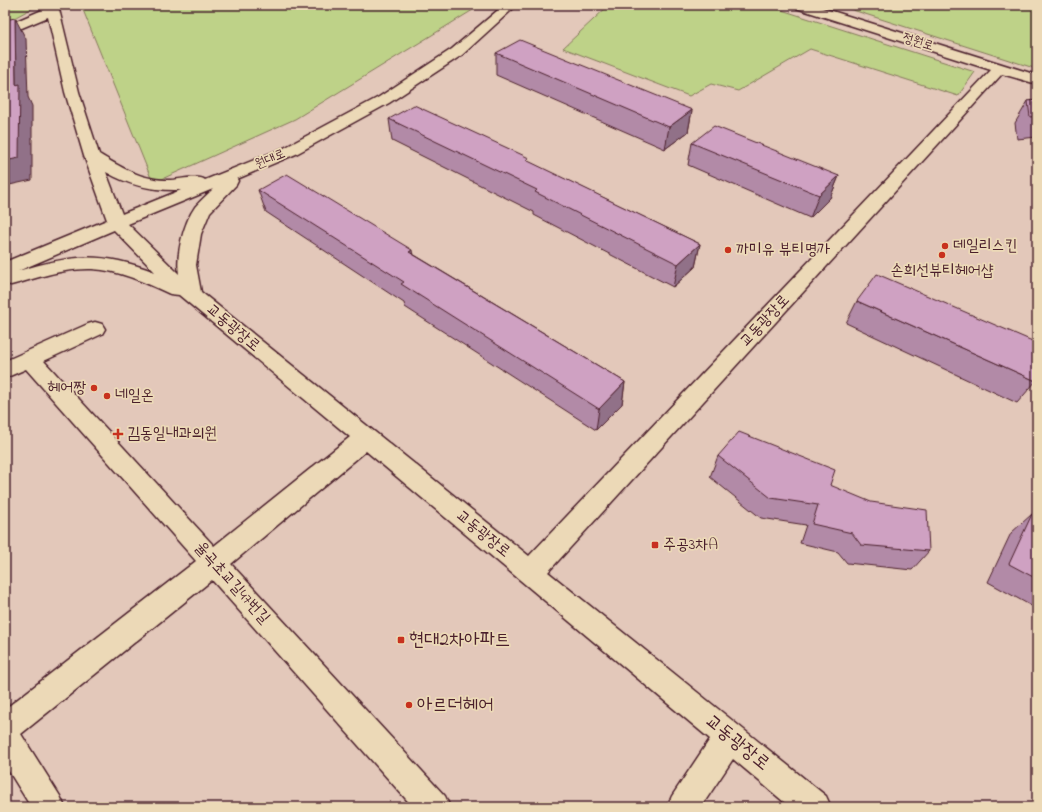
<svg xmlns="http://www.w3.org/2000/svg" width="1042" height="812" viewBox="0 0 1042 812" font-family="'Indie Flower','Poor Story',sans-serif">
	<rect width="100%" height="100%" fill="#e3c8ba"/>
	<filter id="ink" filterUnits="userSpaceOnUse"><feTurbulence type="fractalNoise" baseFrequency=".025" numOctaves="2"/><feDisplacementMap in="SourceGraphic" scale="8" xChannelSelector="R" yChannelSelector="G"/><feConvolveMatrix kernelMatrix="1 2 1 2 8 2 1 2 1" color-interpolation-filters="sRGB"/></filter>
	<g filter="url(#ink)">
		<!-- green -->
		<path fill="#bed288" stroke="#84785a" d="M5,5h33l-33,18z
			M81,5h400l-186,114 -142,64z
			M609,5h157l209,67 -17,24 -148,-47 -72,42 -27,-7 -22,12 -126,-48z
			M837,5h200v64z"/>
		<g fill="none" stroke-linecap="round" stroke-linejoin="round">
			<!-- minor casing -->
			<g stroke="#4a1f2b" stroke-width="3">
				<path id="minor" d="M46,5h12l21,87 20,62c21,13 41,25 66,26 11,1 33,-6 40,0l79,-32 95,-51 73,-48 52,-44h13l-55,50 -73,48 -93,51 -59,25 1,2 -2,4 -26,27 -9,22 -5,31 5,27 328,264 462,-486 -195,-62 -2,-3h19l224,70v9l-35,-10 -454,498 278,224 5,11h-41l-57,-48 -32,48h-34l5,-11 38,-57 -344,-288 -135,113 214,232 5,11h-37l-201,-227 -191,154 39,62 5,11h-34l-26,-42v-56l191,-148 -170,-192 -21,9v-17l83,-37 7,-2 7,2 3,5 -3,5 -58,27 170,185 136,-109 -171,-142 -9,-1c-24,-11 -51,-24 -78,-25 -28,-1 -55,9 -81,16l-6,-1v-22l102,-42 -23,-64 -19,-64 -17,-75 -43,18v-9l42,-18zM106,172c24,14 48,19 75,18l-59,24zM213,189c-6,6 -13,12 -18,18 -12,17 -19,48 -16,67l-51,-50zM114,230l41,42c-56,-21 -82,-17 -137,-1z"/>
			</g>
			<!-- minor -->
			<use href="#minor" fill="#ecd9b7" fill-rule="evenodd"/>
		</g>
		<!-- wall -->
		<path fill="#b28aa7" stroke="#4a1f2b" d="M496,53l196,57 -4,22 -23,17 -169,-74z
			M1037,100v37l-20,2 -2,-16 13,-22z
			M389,119l140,43 171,82 -5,23 -22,20 -139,-72v-3l-142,-71z
			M692,143l147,33 -9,22 -20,20 -122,-53z
			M258,190l155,64 212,128 -3,22 -26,26 -191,-123 -1,-4 -138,-91z
			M857,301l179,80 -19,22 -171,-80z
			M718,456l112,29 99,66 -17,19 -65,-7 -9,-11 -38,-9 6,-18 -45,-7 -51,-41z
			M1032,514l5,2v93l-49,-27 23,-49z"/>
		<!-- shaded-wall -->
		<path fill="#917188" stroke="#4a1f2b" d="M15,18l11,21 2,58 4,9v74l-27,6v-25l11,-76z
			M692,110l-4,22 -23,17 4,-22z
			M839,176l-9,22 -20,20 9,-23z
			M700,244l-5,23 -22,20 5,-23z
			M412,250l3,22 -6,-20z
			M625,382l-3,22 -26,26 3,-21z"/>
		<!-- building -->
		<path fill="#cfa1c2" stroke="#4a1f2b" d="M15,18l1,67 4,-1 -1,74 -14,3v-141z
			M520,40l172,70 -23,17 -173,-74z
			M1037,100v16l-7,1 -2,-16z
			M414,105l115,53 -3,2 174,84 -22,20 -143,-72 2,-2 -148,-71z
			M714,126l125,50 -20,19 -127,-52z
			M287,174l125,76 -3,2 216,130 -26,27 -198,-125 3,-2 -146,-92z
			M877,274l160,69v35l-1,3 -179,-80z
			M739,432l96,38 -5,15 41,17 56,8 2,41 -68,-6 -9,-12 -40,-9 6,-19 -47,-7 -53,-42z
			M1032,514l5,2v63l-28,-15z"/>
	</g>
	<!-- markers -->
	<g fill="#c8321e" stroke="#ecd9b7" stroke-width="1.5">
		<circle cx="945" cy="246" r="4"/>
		<circle cx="728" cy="250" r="4"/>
		<circle cx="942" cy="255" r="4"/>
		<circle cx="94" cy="388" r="4"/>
		<circle cx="107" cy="396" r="4"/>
		<path d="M116 428h4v4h4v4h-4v4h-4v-4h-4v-4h4z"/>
		<rect x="651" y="541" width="8" height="8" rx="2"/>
		<rect x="397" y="636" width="8" height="8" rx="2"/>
		<circle cx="409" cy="705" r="4"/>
	</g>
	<g text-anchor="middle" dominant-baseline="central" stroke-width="3.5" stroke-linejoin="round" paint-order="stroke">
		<!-- far-street labels -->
		<g font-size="13" fill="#4a1f2b" stroke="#ecd9b7">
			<text transform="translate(918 42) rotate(17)">정원로</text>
			<text transform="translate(270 159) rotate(-23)">원대로</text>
		</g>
		<!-- poi labels -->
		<g font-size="16" fill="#4a1f2b" stroke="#ecd9b7" text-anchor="start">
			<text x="953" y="246">데일리스킨</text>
			<text x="736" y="250">까미유 뷰티명가</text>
			<text x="942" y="271" text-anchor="middle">손희선뷰티헤어샵</text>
			<text x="86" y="388" text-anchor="end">헤어짱</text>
			<text x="115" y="396">네일온</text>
			<text x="127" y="434">김동일내과의원</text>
			<text x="663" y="545">주공3차A</text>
		</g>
		<!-- street labels -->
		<g font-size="16" fill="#4a1f2b" stroke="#ecd9b7">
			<text transform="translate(765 321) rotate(-47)">교동광장로</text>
			<text transform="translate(233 328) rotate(40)">교동광장로</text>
			<text transform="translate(483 534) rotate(39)">교동광장로</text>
			<text transform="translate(232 583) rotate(48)">율곡초교길47번길</text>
		</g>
		<!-- near-poi labels -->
		<g font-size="19" fill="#4a1f2b" stroke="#ecd9b7" text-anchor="start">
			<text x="409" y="640">현대2차아파트</text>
			<text x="417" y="705">아르더헤어</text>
		</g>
		<!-- near-street labels -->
		<g font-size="19" fill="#4a1f2b" stroke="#ecd9b7">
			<text transform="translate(737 743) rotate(39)">교동광장로</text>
		</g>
	</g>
	<!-- margin -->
	<rect width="1042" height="812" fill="none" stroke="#ecd9b7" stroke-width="20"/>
	<rect x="10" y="10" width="1022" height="792" fill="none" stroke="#4a1f2b" stroke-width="1.5" filter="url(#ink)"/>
</svg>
